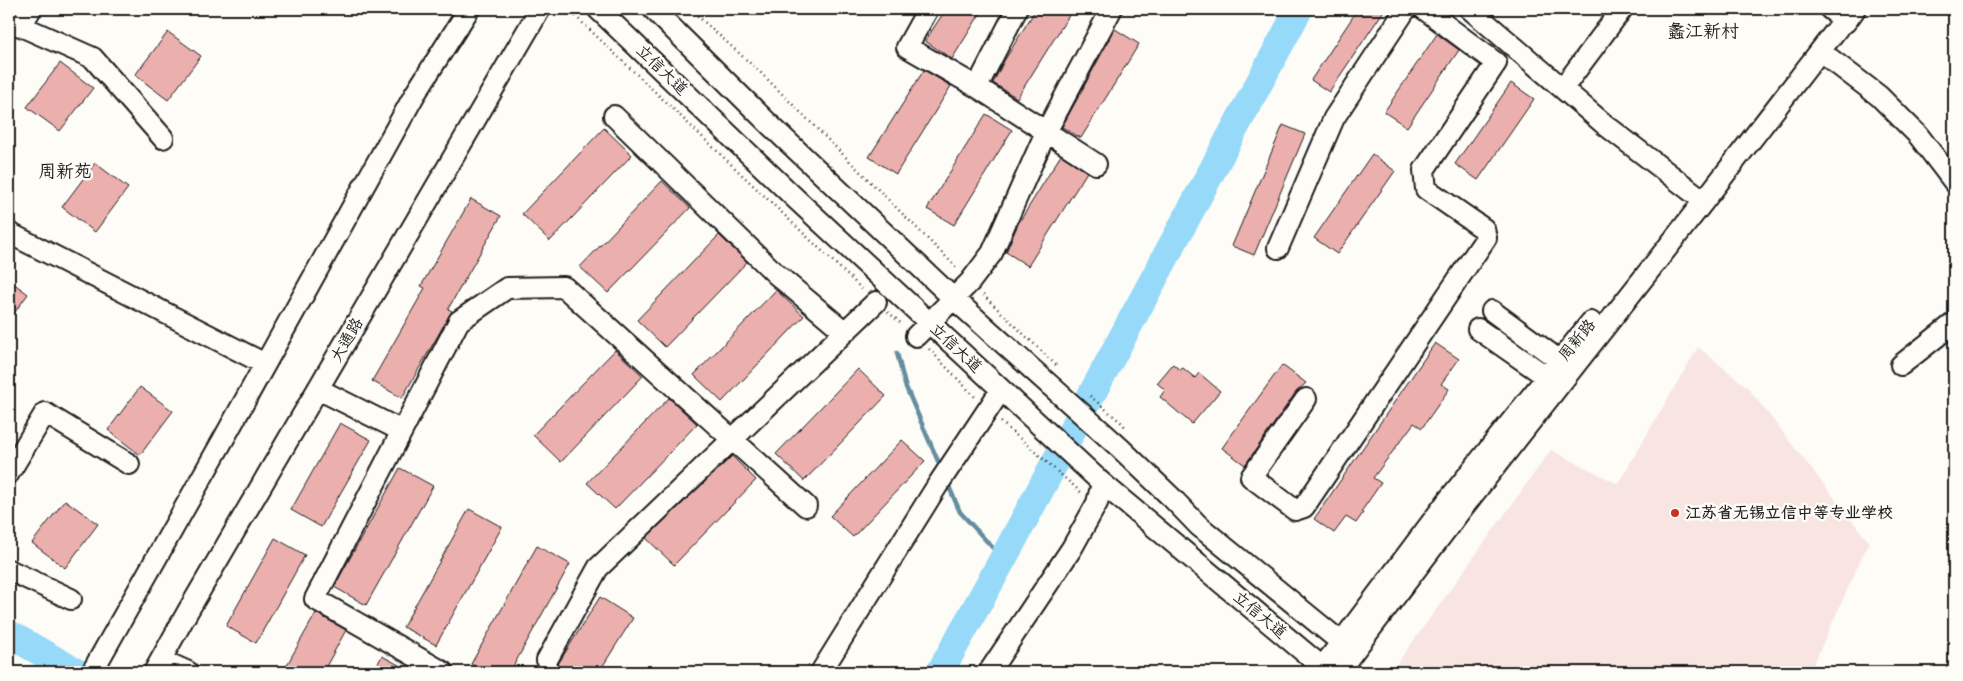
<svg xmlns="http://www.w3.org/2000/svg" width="1963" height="681" viewBox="0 0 1963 681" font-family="'Architects Daughter','LXGW WenKai TC',sans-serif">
	<rect width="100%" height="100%" fill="#fdfcf7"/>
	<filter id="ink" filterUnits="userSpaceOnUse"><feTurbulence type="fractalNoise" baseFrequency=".02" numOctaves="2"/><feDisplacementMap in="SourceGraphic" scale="10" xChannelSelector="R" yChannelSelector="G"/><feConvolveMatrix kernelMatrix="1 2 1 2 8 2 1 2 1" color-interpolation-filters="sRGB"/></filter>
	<g filter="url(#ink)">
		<!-- built -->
		<path fill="#f8e5e1" d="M1698,347l49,40 122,155 -59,130h-419l160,-222 67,34z"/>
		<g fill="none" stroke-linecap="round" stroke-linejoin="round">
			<!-- stream -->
			<path stroke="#658da0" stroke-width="4.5" d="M897,353l8,32 36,83
				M947,482l13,30 43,47"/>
			<!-- river -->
			<path stroke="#96d9f8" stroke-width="28" d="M9,634l67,38
				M940,672l63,-113 296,-550"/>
		</g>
		<!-- building -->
		<path fill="#ebafad" stroke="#1c1c1c" d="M946,9h37l-31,50 -27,-18z
			M1036,9h37l-56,89 -24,-15 11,-22z
			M1358,9h27l-56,83 -18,-12z
			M1115,29l24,15 -58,94 -19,-11z
			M168,32l33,24 -33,44 -33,-25z
			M1437,34l22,16 -52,77 -23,-15z
			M60,63l33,25 -33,43 -33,-24z
			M924,70l27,16 -55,88 -27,-17z
			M1511,83l23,16 -56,81 -23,-16z
			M986,114l26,16 -58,95 -27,-16z
			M1283,125l22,9 -51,121 -22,-9z
			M604,128l28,27 -82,86 -28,-27z
			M1372,154l23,17 -58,83 -23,-16z
			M1061,155l26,17 -59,94 -22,-14 12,-28z
			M95,163l33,25 -33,44 -33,-25z
			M662,181l28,27 -82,85 -28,-26z
			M471,199l30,17 -53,93 4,2 -50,87 -30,-17 53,-93 -4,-2z
			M719,235l28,27 -82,85 -28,-27z
			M9,280l19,14 -19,26z
			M776,290l28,26 -82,86 -28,-27z
			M1435,343l24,16 -18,25 8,5 -27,39 -8,-5 -41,55 8,5 -20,29 2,1 -7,10 -10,-6 -12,16 -20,-14z
			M615,350l28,26 -82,86 -28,-27z
			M1173,364l7,6 3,-2 12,10 4,-5 21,18 -28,33 -32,-27 5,-7 -8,-7z
			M1282,365l24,18 -10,9 -51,73 -23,-17z
			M858,369l28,27 -82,85 -28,-27z
			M140,387l33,24 -33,44 -32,-25z
			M669,398l28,26 -82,85 -28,-26z
			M340,423l31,17 -50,87 -30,-17z
			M902,440l23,21 -72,76 -23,-21z
			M732,456l24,24 -82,85 -28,-27z
			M400,468l33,18 -67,119 -32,-18z
			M65,500l33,24 -33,44 -33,-25z
			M469,509l33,18 -66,118 -33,-18z
			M275,538l30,17 -49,88 -30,-17z
			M537,546l33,18 -60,108h-25l-14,-8z
			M600,597l33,21 -34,54h-46z
			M316,613l30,17 -23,42h-40z
			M382,656l30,16h-39z"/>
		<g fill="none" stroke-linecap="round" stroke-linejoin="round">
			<!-- minor casing -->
			<g stroke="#1c1c1c" stroke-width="24">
				<path id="minor" d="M598,9l198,190 306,284 226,189
					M653,9l117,116 184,174 166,149 53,51 26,27 154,126
					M928,9l-21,38 70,40
					M1017,9l-40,78 119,77
					M1470,9l134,115 100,77
					M9,23l12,3 72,32 70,80
					M21,26l10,-17
					M1820,51l59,45 39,39 36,47
					M1563,88l59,-79
					M614,116l162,158 69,58
					M9,233l256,131
					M1278,248l56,-130 72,-109
					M1492,311l68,50
					M1478,329l69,48
					M916,336l54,-54 22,-29 54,-121 65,-122
					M1901,365l53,-42
					M318,389l84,42
					M1306,399l-55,78 44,33 9,-3 182,-269 -2,-9 -58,-40 -2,-19 72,-107 -72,-54
					M9,473l36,-60 84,51
					M9,570l62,29
					M161,660l27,12
					M547,660l51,-92 278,-266
					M92,672l131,-232 192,-346 54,-85
					M154,672l34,-61 352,-602
					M443,672l-128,-73 144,-278 48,-33 57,-1 242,219
					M821,672l116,-186 64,-96
					M989,672l83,-124 25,-45 5,-20
					M1319,672l130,-173 142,-177
					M1338,672l123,-162 243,-309 140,-181 -14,-11"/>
			</g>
			<!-- major casing -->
			<g stroke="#1c1c1c" stroke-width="29">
				<path id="major" d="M1844,20l8,-11"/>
			</g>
			<!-- path -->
			<path stroke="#1c1c1c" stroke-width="2.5" stroke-dasharray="1 4" stroke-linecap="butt" d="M568,9l295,281
				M690,9l71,64 197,196
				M983,295l75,72
				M888,312l15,13
				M929,349l46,48
				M1090,396l33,28 3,5
				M1001,422l82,72"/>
			<!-- minor -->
			<use href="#minor" stroke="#fdfcf7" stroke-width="20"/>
			<!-- major -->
			<use href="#major" stroke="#fdfcf7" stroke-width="25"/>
		</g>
	</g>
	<!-- markers -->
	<circle fill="#c8321e" stroke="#fdfcf7" stroke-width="2" cx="1675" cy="513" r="5"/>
	<g text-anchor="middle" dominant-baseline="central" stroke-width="5" stroke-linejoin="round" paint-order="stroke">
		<!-- street labels -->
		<g font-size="16" fill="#1c1c1c" stroke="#fdfcf7">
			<text transform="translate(662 70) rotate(44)">立信大道</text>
			<text transform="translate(347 340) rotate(-60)">大通路</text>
			<text transform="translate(1577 340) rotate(-51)">周新路</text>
			<text transform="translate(956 348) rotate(43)">立信大道</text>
			<text transform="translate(1260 615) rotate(40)">立信大道</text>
		</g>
		<!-- poi labels -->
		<g font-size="16" font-weight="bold" fill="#1c1c1c" stroke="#fdfcf7" text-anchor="start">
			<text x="1685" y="513">江苏省无锡立信中等专业学校</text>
		</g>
		<!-- neighbourhood labels -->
		<g font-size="18" fill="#1c1c1c" stroke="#fdfcf7">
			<text x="1703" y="31">蠡江新村</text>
			<text x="65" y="171">周新苑</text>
		</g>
	</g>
	<!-- margin -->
	<rect width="1963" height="681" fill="none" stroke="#fdfcf7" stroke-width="30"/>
	<rect x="15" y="15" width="1933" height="651" fill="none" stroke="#1c1c1c" stroke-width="2" filter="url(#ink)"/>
</svg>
